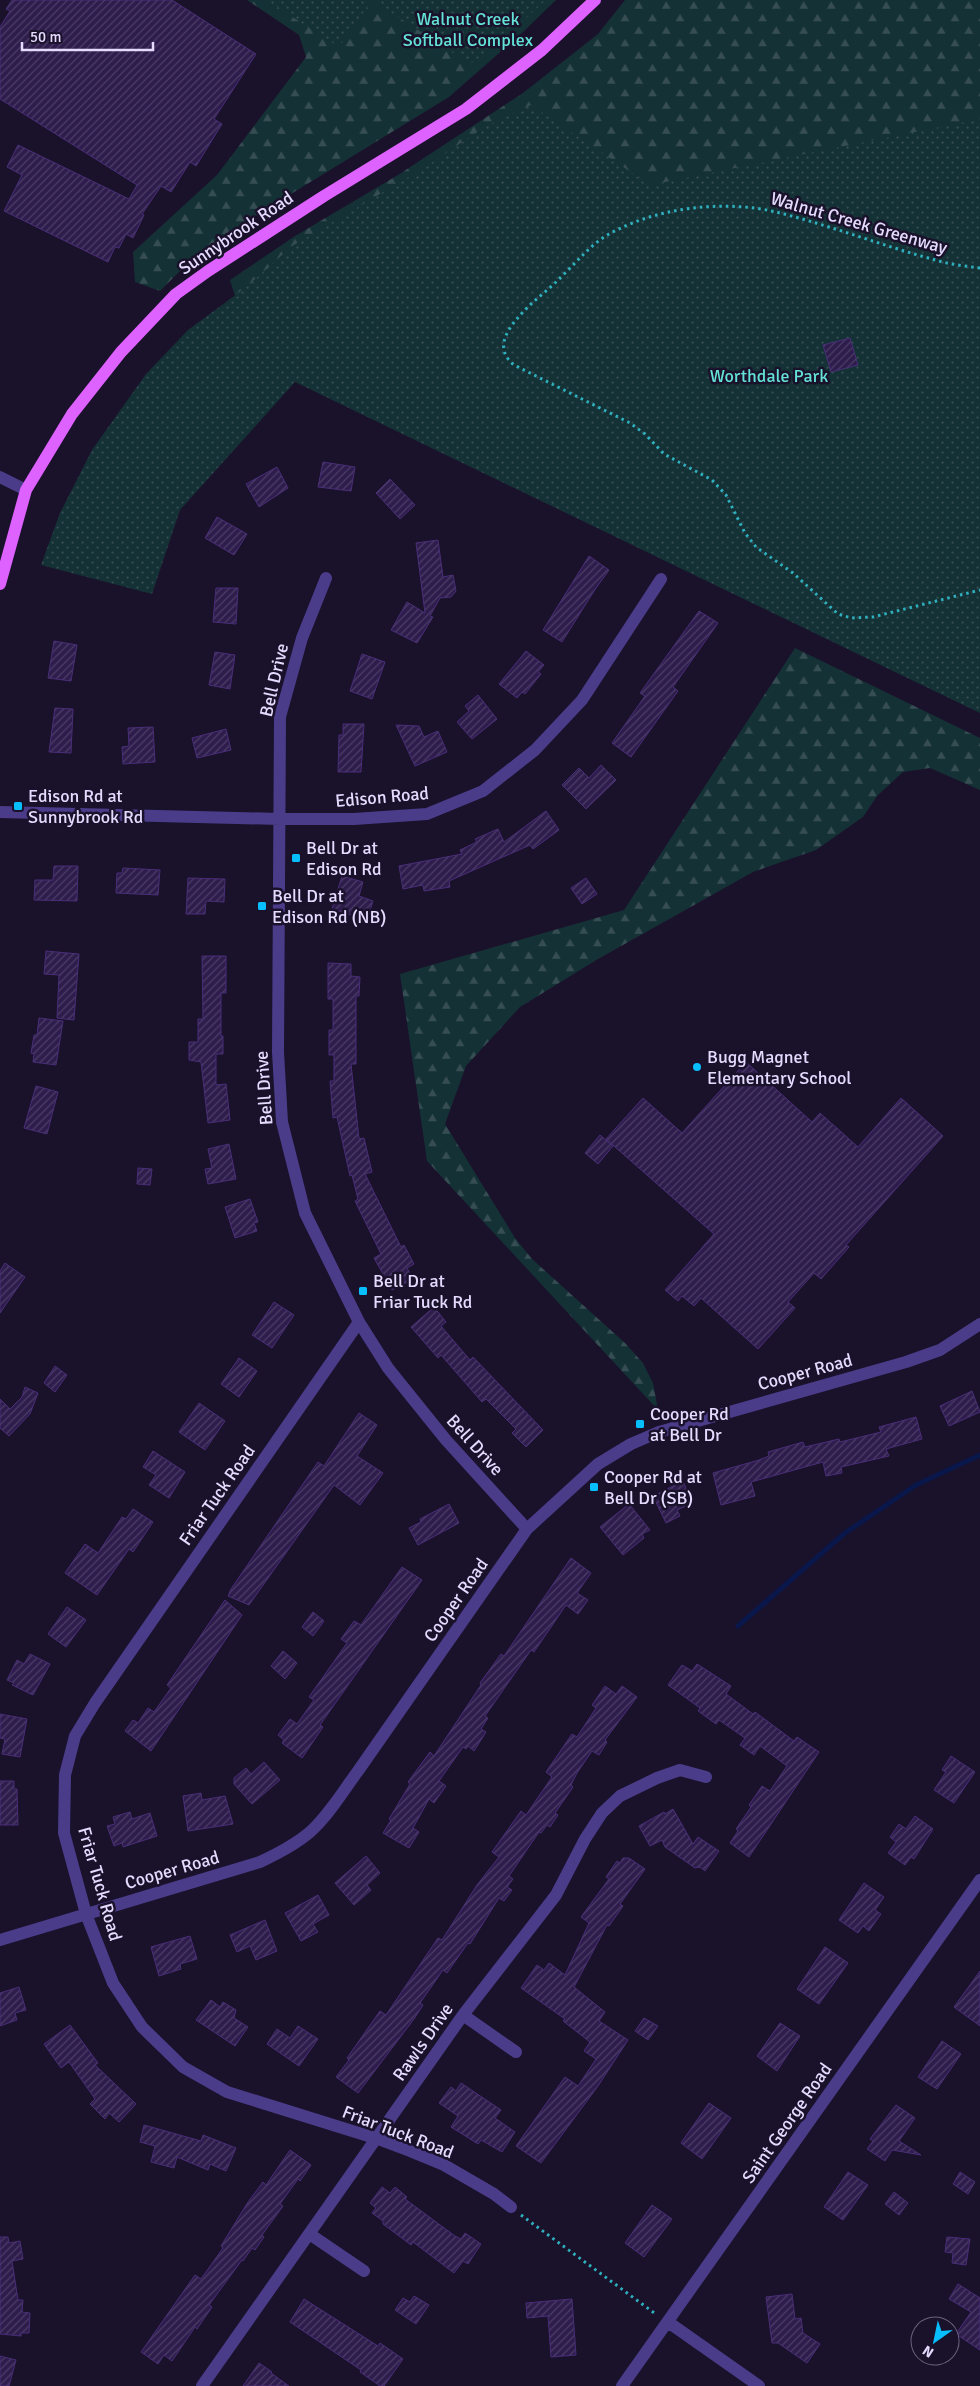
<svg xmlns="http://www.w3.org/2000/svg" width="980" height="2386" viewBox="0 0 980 2386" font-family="Signika,sans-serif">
	<defs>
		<pattern id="forest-firs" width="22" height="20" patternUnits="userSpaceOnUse" patternTransform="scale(1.25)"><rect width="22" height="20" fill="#143135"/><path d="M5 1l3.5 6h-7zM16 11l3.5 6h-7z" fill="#364e53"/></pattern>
		<pattern id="park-dots" width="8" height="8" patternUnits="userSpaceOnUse" patternTransform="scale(1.25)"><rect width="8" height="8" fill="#143135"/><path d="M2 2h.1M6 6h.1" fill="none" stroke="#364e53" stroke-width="1.8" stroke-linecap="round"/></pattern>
		<pattern id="building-hatch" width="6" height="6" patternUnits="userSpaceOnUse" patternTransform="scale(1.25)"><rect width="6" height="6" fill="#2e1d4c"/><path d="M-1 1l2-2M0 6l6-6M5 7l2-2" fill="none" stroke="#4c3d67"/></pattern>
	</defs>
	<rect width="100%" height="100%" fill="#1a112b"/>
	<!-- forest -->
	<path fill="url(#forest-firs)" d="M247,0h309l-33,32 -74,65 -189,116 -80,58 -20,20 -25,-9 -2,-30 84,-77 89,-118 -7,-22z
		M625,0h355v251l-738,68 -12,-39 65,-44 103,-61 125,-82 75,-59z
		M795,648l185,90v52l-50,-22 -27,4 -26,24 -14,21 -47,33 -63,22 -155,87 -78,48 -54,59 -21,58 70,114 17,21 93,84 18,20 10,20 5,27 -231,-249 -27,-187 224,-64z"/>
	<!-- park -->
	<path fill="url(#park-dots)" d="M266,0h280l-47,43 -29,21 -98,-64 -33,47z
		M531,105l119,80 330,-66v594l-685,-331 -115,128 -28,84 -111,-29 19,-52 32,-63 54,-76 42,-44 57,-42 47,-42 130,-77 64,-43z"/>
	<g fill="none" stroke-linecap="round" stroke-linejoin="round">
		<!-- stream -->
		<path stroke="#0a174a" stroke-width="5" d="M738,1626l107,-93 71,-48 64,-30"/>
	</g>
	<!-- building -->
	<path fill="url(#building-hatch)" stroke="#492e78" d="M12,0h160l84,54 -42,65 8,5 -26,42 -6,-4 -19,30 -10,-6 -19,28 2,1 -11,23 -7,-4 -7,14 -4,-1 -7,15 -104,-51 18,-36 -15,-8 11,-22 111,54 8,-14 -137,-86v-72l10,-16 -4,-2z
		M850,338l8,27 -27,7 -8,-27z
		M323,462l32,5 -4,24 -33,-4z
		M277,467l11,21 -29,19 -13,-23z
		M390,479l25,26 -15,14 -24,-26z
		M217,517l30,17 -13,21 -29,-17z
		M438,540l5,37 10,-2 3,16 -5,6 -11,1 -10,18 3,1 -16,26 -26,-13 16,-28 18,11 -9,-70z
		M589,556l20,14 -15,21 -32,51 -19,-12z
		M216,588h22l-2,36 -23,-2z
		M699,611l19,12 -45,64 5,4 -47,66 -19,-14 33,-47 -5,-3z
		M54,641l23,4 -6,36 -23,-3z
		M526,651l18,14 -6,7 3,2 -16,20 -3,-2 -5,6 -18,-14z
		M215,652l20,3 -5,34 -21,-4z
		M362,654l23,8 -13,37 -22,-8z
		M478,695l19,24 -25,20 -15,-17 12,-11 -4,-5z
		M55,708l18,1 -2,44 -22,-1z
		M343,724h21l-3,48h-23l1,-37h4z
		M396,725l23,1 5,11 14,-6 9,21 -32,14z
		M153,727l2,35 -32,2 -1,-17 7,-1 -1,-18z
		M226,729l5,21 -34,8 -5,-20z
		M601,765l15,15 -30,29 -24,-24 17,-17 10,10z
		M546,811l13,19 -26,19 -3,-4 -81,36 1,6 -26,4 -1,-6 -20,4 -4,-23 63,-12 -2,-4 17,-8 -2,-3 23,-10 6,13z
		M54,866h24l-1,35 -43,-1 1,-20h18z
		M123,868l37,2 -2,25 -42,-2 1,-20h5z
		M342,876l21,6 -4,14 14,5 -6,19 -35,-11z
		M188,878l37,1 -1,23 -18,-1 -1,13h-19z
		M586,878l11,16 -15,10 -11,-16z
		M46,951l33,3 -5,66 -17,-2 2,-43 -15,-1z
		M202,956h24v37h-5v43h2v18h-7v31l10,-1 4,36 -22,3 -7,-61 -12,-2v-18h9v-23h5z
		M328,963l23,1v12l9,1 -1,19h-3v68h-5l8,75 5,-1 8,34 -7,2 36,73 3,-2 10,19 -7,4 6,11 -21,11 -18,-32 7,-4 -26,-53 3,-2 -6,-24 -2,1 -13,-59 -4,1 -3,-37h4v-26h-5v-25h4v-31h-5z
		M39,1018l24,3 -7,44 -23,-3 1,-8 -3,-1 3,-18h3z
		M746,1062l66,60 8,-9 38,34 43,-49 42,38 -97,109 3,2 -28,32 -7,-6 -26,29 7,6 -37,41 -57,-51 -7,8 -12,-10 -4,5 -13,-11 49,-56 -108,-95 37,-41 39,35z
		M36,1086l22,6 -11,42 -23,-6z
		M600,1135l13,11 -15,18 -13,-11z
		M229,1144l7,35 -28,5 -3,-15 7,-1 -4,-19z
		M138,1168l14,1 -2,16 -13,-1z
		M250,1199l8,23 -4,1 3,8 -22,7 -10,-31z
		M5,1263l20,14 -25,36v-42z
		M274,1302l20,13 -22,33 -20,-13z
		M434,1307l12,15 -5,4 29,34 3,-3 70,73 -17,17 -14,-14 4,-4 -30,-30 -4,3 -41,-47 -3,3 -27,-31z
		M239,1358l18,13 -18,26 -18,-13z
		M55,1366l12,9 -12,17 -11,-9z
		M25,1387l13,6 -8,21 -21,22 -9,-8v-29l10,10 12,-12z
		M972,1391l8,21 -31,14 -9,-20z
		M199,1403l26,18 -20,29 -26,-18z
		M359,1413l18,12 -20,31 26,17 -23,32 -26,-20 -85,120 -21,-9 3,-7 87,-127 6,4z
		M916,1417l6,22 -36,10 3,7 -48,11 1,6 -16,3 -3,-14 -72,20 4,14 -34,9 -8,-32 46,-13 10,-4 -1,-4 35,-10 2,5 34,-8 1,3 41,-10 -2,-5z
		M153,1451l32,21 -16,26 -20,-13 7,-10 -13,-8z
		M683,1481l9,22 -15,7 3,6 -14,7 -13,-27z
		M449,1504l10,19 -41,22 -9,-17 12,-6 -1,-3z
		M629,1504l21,26 -8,4 2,4 -21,17 -23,-28z
		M133,1509l20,13 -20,30 -4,-3 -32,46 -32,-22 20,-29 13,9 24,-36 4,2z
		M571,1558l20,15 -14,20 11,7 -10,14 -12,-9 -32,47 -3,-2 -46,66 3,2 -7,11 5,3 -12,19 -6,-5 -2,3 -3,-2 -24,34 7,5 -12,17 -5,-4 -16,29 6,4 -10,16 -26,-15 8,-13 -2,-1 21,-35 -2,-2 22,-30 4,4 47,-71 -1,-2 21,-29 3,2z
		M402,1567l20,13 -102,145 3,2 -21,31 -20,-15 2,-3 -6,-5 12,-16 7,5 17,-24 -5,-3 38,-54 -6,-4 13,-18 7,4z
		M225,1600l17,15 -91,136 -26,-20 8,-11 5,3 10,-15 6,4 17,-24 -4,-3z
		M67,1607l19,13 -20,27 -18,-13z
		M313,1612l11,9 -11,15 -11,-9z
		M283,1651l14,12 -12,16 -14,-13z
		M30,1654l20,10 -17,31 -21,-10 2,-2 -7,-3 10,-20 7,4z
		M697,1664l34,22 -5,8 27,20 2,-2 39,29 3,-4 22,15 -70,105 -19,-14 8,-12 -2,-2 15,-22 -2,-2 13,-19 8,5 17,-25 -27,-20 -6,9 -14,-10 5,-7 -26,-18 -3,4 -18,-13 2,-3 -32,-23 14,-20 10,6z
		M605,1686l11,8 6,-8 15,11 -32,43 2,2 -8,13 -7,-4 -15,22 -6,12 2,2 -18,26 3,2 -8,12 -3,-2 -6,8 -2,-1 -30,44 4,3 -6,8 5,3 -8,11 -5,-3 -29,46 -2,-1 -21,30 -4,-3 -23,33 3,2 -9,14 -56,74 -22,-16 13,-17 -2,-2 33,-47 6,4 52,-77 4,2 35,-55 22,-28 -7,-5 29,-41 5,4 26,-38 -6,-5 26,-38 5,3 19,-29 -4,-3z
		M0,1714l27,5 -7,38 -18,-3 3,-15 -5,-1z
		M951,1756l24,16 -21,31 -20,-13 12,-18 -4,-2z
		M264,1762l16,18 -28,24 -18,-20v-6l12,-10 5,6z
		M0,1781h14v8h3l1,36h-18z
		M201,1793l1,7 23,-4 8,28 -45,7 -5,-35z
		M673,1809l20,35 5,-7 21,14 -14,20 -5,-4 -5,1 -30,-21 -3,-7 -12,6 -11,-20 25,-14 1,2z
		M130,1812l2,7 18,-6 7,23 -34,11 -1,-4 -8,3 -7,-20 8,-2 -2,-7z
		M915,1816l18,13 -19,30 -3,-2 -6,8 -17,-12 8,-11 -6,-5 9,-13 7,5z
		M366,1856l14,17 -13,12 4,5 -17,15 -19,-22z
		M623,1858h6l16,11 -25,35 3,2 -14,20 -2,-1 -33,62 31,25 -6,9 29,19 -30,46 -57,77 -25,-17 49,-69 13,9 18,-27 -12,-8 6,-9 -27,-21 2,-2 -44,-31 16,-23 7,5 5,-7 16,12 24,-52 -8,-6 28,-38 -3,-2 11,-16 3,2z
		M864,1883l20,14 -9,13 6,4 -12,17 -6,-5 -5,7 -19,-13z
		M318,1895l11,20 -16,9 5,8 -17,9 -16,-28z
		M265,1920l12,31 -21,9 -6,-14 -13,6 -7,-17z
		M190,1936l7,23 -17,5 1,5 -22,7 -8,-29z
		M825,1947l23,16 -29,41 -22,-15z
		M980,1971v55l-26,-19z
		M19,1987l7,23 -11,3 2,7 -17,6v-33z
		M211,2000l9,7 3,-5 13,8 -2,8 14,9 -13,19 -39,-26z
		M644,2018l14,8 -10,14 -13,-9z
		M780,2023l20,13 -23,35 -20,-15z
		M70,2025l28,38 -3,2 41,39 -17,18 -10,-9 -4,6 -15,-15 5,-5 -2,-3 -24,-34 -8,6 -17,-24z
		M298,2026l20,13 -19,27 -32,-22 10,-15 13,9z
		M942,2041l19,13 -24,35 -19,-12z
		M461,2083l40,27 -6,8 20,14 -13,20 -21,-12 -3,4 -27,-17 7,-11 -19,-13 12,-16 5,4z
		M709,2103l22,15 -29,41 -21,-16z
		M896,2105l19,13 -16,23 22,14 -29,-5 -7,11 -18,-12 6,-8 -3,-2z
		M144,2125l57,16 2,-6 33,13 -10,23 -16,-7 -2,6 -31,-13 -3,11 -23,-6 4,-16 -15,-4z
		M290,2150l21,15 -11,16 -2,-2 -18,25 3,2 -21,29 2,2 -9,13 -3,-2 -9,13 -1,-1 -33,45 3,2 -15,22 -2,-2 -23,34 -8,-6 -6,9 -17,-12 54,-77 6,4 22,-31 -2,-2 27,-44 15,-20 3,3z
		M848,2172l20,13 -25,35 -19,-13z
		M960,2172l15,10 -7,12 -15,-10z
		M382,2187l8,6 5,-6 12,10 -2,2 50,37 6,3 4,-6 16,11 -13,20 -5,-3 -9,12 -41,-31 -2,3 -28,-21v-3l-11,-8 4,-5 -6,-5z
		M894,2192l14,11 -9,12 -14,-11z
		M652,2205l20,14 -28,38 -19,-14z
		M0,2237h8l1,6 11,-2 3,18 -11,2 6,39h5l-1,12 8,1 -1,20h-8v3l-21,-2z
		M947,2237l23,2 -4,26 -14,-2 1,-10 -8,-1z
		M958,2284l22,14v52l-24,-16 15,-22 -22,-13z
		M792,2294l3,25 6,-1 2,15 17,11 -13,19 -29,-20h-6l-6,-46z
		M414,2296l15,9 -13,19 -21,-14 8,-12 7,4z
		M304,2299l74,47 2,-3 23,16 -19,27h-4l-20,-14 1,-2 -71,-48z
		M572,2299l4,56 -25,2 -3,-41 -21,2 -1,-15z
		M0,2356l16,4 -7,26h-9z
		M259,2363l13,9 -1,1 18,13h-46z"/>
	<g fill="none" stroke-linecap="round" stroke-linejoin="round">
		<!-- path -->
		<path stroke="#2fb0be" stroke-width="3" stroke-dasharray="2.5 4" stroke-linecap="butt" d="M980,268c-16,-2 -33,-4 -48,-9 -52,-14 -103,-34 -156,-47 -50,-12 -114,-5 -159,18 -23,10 -37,29 -55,46 -12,13 -27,23 -39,36 -15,16 -30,36 -9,53l116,58 15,11 19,20 48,26 14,15 19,38 11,14 37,26 45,41 13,4 22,-1 107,-27
			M521,2215l136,100"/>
		<!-- minor -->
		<path stroke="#4b3c8a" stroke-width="12" d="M0,477l26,13
			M326,578l-24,60 -22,79 -2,335 4,70 23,91 54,109 29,46 58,72 81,89
			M0,812l280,7h74l73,-5 56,-23 52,-41 47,-50 79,-121
			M359,1322l-264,381 -20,33 -10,39 -1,58 22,81 27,69 29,44 41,40 44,25 151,47 32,12 34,14 50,29 17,13
			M0,1940l260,-78c17,-8 35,-17 50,-30 19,-17 33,-41 48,-61l169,-242 71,-65 33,-20 28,-12 247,-70 34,-12 40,-26
			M463,2015l53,37
			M311,2235l53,36
			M668,2322l91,64
			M202,2386l261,-371 93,-120 29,-56 17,-26 18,-17 37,-18 23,-8 26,7
			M622,2386l358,-506"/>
		<!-- major -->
		<path stroke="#de62ff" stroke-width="12" d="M0,584l26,-94 46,-76 49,-62 55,-58 32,-23 116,-75 142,-87 76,-59 53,-50"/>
	</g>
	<!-- markers -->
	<g fill="#07beff" stroke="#1a112b" stroke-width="2">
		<rect x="13" y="801" width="10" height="10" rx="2.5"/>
		<rect x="291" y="853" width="10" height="10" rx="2.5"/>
		<rect x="257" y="901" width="10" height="10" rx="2.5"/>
		<circle cx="697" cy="1067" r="5"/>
		<rect x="358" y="1286" width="10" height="10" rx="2.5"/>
		<rect x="635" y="1419" width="10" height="10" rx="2.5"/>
		<rect x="589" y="1482" width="10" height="10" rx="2.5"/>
	</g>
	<g text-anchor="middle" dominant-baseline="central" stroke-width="5" stroke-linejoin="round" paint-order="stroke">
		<!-- park labels -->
		<g font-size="18" fill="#64e2d7" stroke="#1a112b">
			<text x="468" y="19">Walnut Creek<tspan x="468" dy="21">Softball Complex</tspan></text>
			<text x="769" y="376">Worthdale Park</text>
		</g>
		<!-- street labels -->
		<g font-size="18" fill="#e5dbff" stroke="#1a112b">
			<text transform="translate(859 223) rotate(16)">Walnut Creek Greenway</text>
			<text transform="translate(236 233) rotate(-34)">Sunnybrook Road</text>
			<text transform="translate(274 680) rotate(-77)">Bell Drive</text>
			<text transform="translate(382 797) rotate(-5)">Edison Road</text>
			<text transform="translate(264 1088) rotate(-94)">Bell Drive</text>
			<text transform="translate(805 1372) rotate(-15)">Cooper Road</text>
			<text transform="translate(475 1445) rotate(48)">Bell Drive</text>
			<text transform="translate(217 1495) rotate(-55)">Friar Tuck Road</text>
			<text transform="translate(456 1600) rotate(-55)">Cooper Road</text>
			<text transform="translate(172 1870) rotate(-16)">Cooper Road</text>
			<text transform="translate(100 1884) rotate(74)">Friar Tuck Road</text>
			<text transform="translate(423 2042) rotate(-55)">Rawls Drive</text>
			<text transform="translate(787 2123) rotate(-55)">Saint George Road</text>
			<text transform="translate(398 2132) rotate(21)">Friar Tuck Road</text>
		</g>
		<!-- poi labels -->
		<g font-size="18" fill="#e5dbff" stroke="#1a112b" text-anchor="start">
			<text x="28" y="796">Edison Rd at<tspan x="28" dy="21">Sunnybrook Rd</tspan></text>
			<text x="306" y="848">Bell Dr at<tspan x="306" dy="21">Edison Rd</tspan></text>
			<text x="272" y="896">Bell Dr at<tspan x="272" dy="21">Edison Rd (NB)</tspan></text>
			<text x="707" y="1057">Bugg Magnet<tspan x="707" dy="21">Elementary School</tspan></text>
			<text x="373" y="1281">Bell Dr at<tspan x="373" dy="21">Friar Tuck Rd</tspan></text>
			<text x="650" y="1414">Cooper Rd<tspan x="650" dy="21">at Bell Dr</tspan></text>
			<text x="604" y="1477">Cooper Rd at<tspan x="604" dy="21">Bell Dr (SB)</tspan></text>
		</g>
	</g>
	<!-- north arrow -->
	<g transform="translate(935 2341) rotate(213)"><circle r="24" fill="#1a112b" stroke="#6b6280"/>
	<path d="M0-4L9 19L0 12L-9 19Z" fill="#07beff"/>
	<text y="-8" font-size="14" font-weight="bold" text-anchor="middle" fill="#e5dbff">N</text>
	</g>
	<!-- scale -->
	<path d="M22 42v8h131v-8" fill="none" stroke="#e5dbff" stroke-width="2.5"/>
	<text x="30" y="42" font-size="15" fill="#e5dbff" stroke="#1a112b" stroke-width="4" paint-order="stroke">50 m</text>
</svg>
